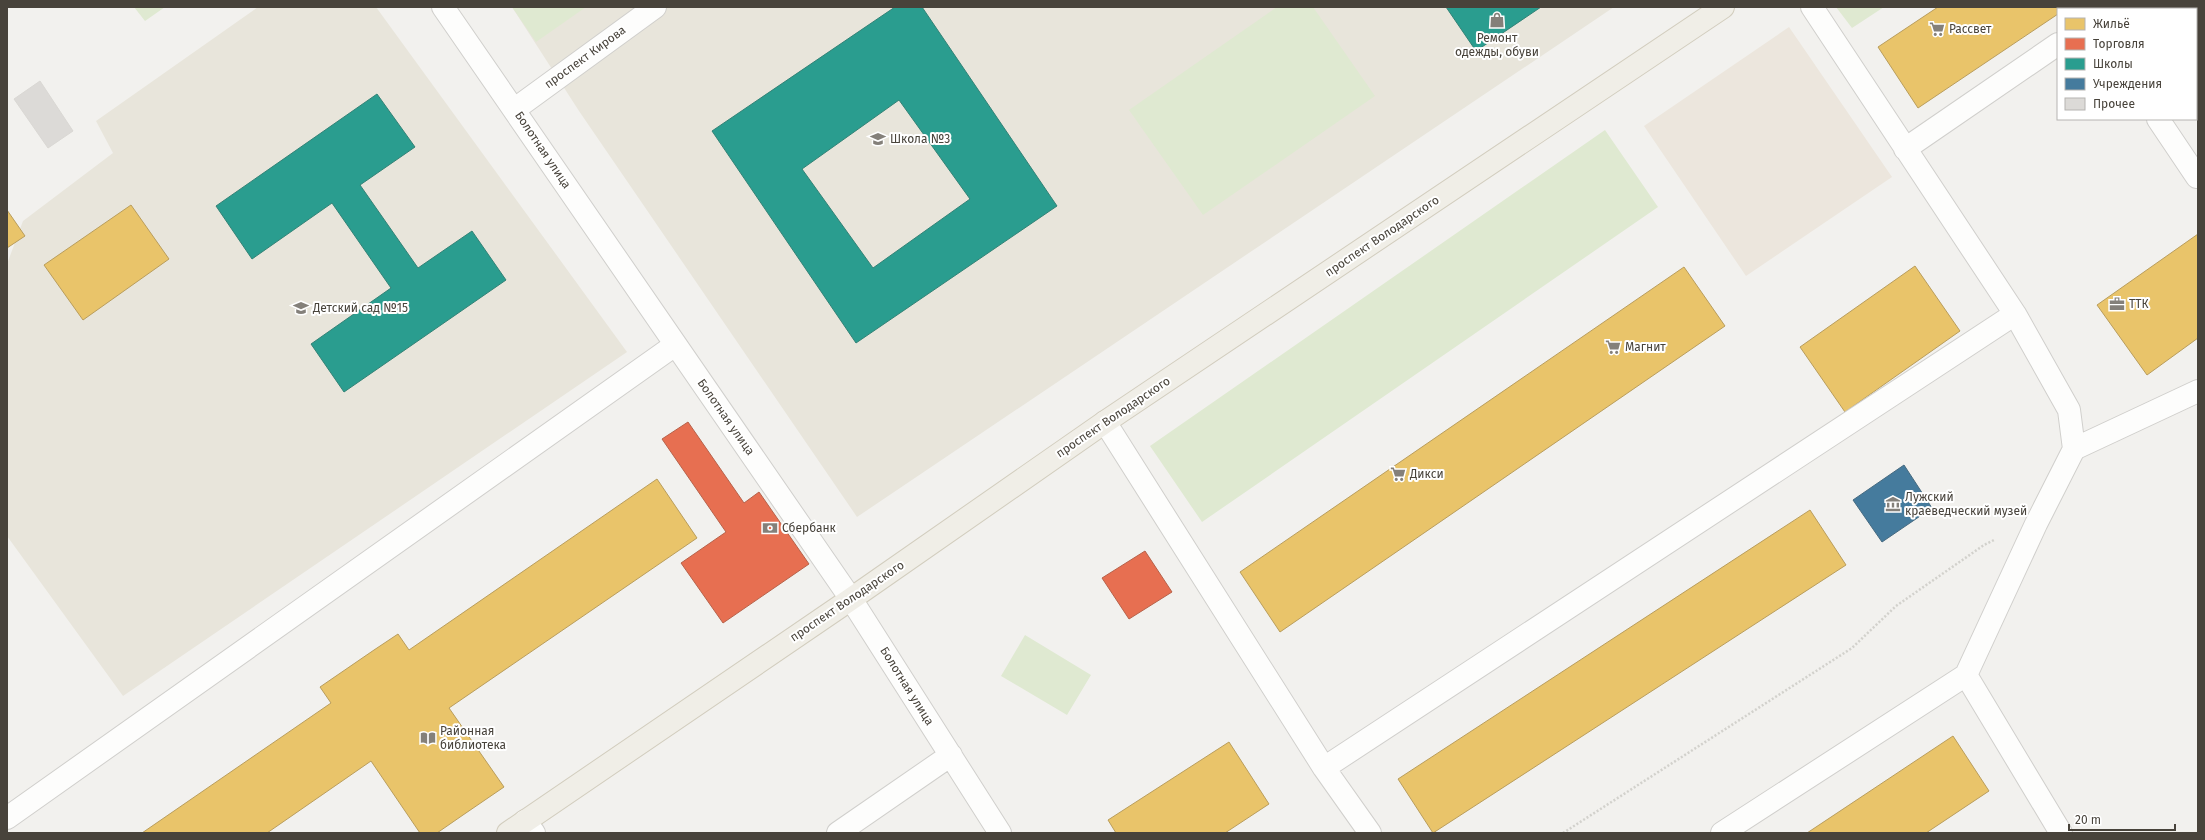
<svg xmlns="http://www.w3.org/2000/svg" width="2205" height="840" viewBox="0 0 2205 840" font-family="'Fira Sans',sans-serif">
	<rect width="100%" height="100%" fill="#f2f1ee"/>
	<!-- commercial -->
	<path fill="#ece6dd" d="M1789,27l103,150 -146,99 -102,-150z"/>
	<!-- education -->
	<path fill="#e8e5db" d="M258,7h118l251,345 -504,344 -116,-160v-272l16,-43 90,-68 -17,-32z
		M512,7h1102l-757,510 -278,-406z"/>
	<!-- green -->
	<path fill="#dfe9d1" d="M134,7h31l-20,14z
		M512,7h74l-50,35z
		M1277,7h36l62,89 -172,119 -74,-105z
		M1836,7h48l-32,21z
		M1605,130l53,77 -456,315 -52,-76z
		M1025,635l66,40 -24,40 -66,-39z"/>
	<!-- homes -->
	<path fill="#e9c46a" stroke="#b99d5c" d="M1938,7h130l-10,2v5l-140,94 -40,-61z
		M131,205l38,54 -86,61 -39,-55z
		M7,210l18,26 -18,12z
		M2198,234v104l-51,37 -50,-70z
		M1915,266l45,65 -115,81 -45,-65z
		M1684,267l41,59 -445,306 -40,-60z
		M657,479l40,59 -248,170 55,79 -41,28 -26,18h-17l-49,-72 -104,72h-125l189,-130 -11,-16 54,-37 24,-16 11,16z
		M1810,510l36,55 -413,268 -35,-54z
		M1953,736l36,55 -63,42h-119z
		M1229,742l40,62 -44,29h-109l-8,-13z"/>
	<!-- shops -->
	<path fill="#e76f51" stroke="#b7624a" d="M688,422l56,81 15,-11 50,72 -86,59 -42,-60 45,-31 -64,-93z
		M1145,551l27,41 -43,27 -27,-41z"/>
	<!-- schools -->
	<path fill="#2a9d8f" stroke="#338276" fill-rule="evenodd" d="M895,7h27l135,199 -201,137 -144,-212zM899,100l71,99 -97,69 -71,-99z
		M1446,7h95l-65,44z
		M377,94l38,53 -55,38 58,83 54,-37 34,49 -162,112 -33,-48 80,-56 -59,-85 -80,56 -36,-53z"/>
	<!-- public -->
	<path fill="#457b9d" stroke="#466a80" d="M1904,465l28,43 -50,34 -29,-42z"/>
	<!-- building -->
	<path fill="#dcdad7" stroke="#dad8d4" d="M40,81l33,50 -25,17 -34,-49z"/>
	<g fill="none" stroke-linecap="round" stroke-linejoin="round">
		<!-- minor casing -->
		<g stroke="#d0cfcc" stroke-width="24">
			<path id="minor" d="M443,7l408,592 149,234
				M1812,7l203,307 54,96 5,39 -38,75 -70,151 95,158
				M515,109l140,-102
				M2158,119l39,58
				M1905,149l153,-105
				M1105,422l219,346 46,65
				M2074,449l124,-58
				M1324,768l691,-454
				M7,818l668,-473
				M525,821l9,12
				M838,833l113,-78
				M1722,833l244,-158"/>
		</g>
		<!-- major casing -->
		<g stroke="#d2cdbe" stroke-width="24">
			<path id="major" d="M508,833l343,-234 254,-177 618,-415"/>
		</g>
		<!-- path -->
		<path stroke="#d2d1cc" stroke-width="2.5" stroke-dasharray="2 2" stroke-linecap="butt" d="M1563,833l289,-185 44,-42 88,-61 10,-5"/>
		<!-- minor -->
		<use href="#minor" stroke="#fdfdfc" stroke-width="22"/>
		<!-- major -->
		<use href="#major" stroke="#f0eee7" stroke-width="22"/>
	</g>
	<!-- icons -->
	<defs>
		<g id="shop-bare" transform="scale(1.2)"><path d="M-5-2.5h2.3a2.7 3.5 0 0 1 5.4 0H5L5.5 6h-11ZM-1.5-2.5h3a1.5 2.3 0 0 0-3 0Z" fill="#84807a" stroke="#fff" stroke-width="2.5" paint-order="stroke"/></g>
		<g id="supermarket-bare" transform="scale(1.2)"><path d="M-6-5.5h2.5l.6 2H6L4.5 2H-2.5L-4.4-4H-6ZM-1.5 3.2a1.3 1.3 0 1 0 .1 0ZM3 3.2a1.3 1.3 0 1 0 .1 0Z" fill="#84807a" stroke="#fff" stroke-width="2.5" paint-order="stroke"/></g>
		<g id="school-bare" transform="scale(1.2)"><path d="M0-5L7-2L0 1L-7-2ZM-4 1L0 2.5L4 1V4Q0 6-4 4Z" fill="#84807a" stroke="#fff" stroke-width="2.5" paint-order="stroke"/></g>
		<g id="office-bare" transform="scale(1.2)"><path d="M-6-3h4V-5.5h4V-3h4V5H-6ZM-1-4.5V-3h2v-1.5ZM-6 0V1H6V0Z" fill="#84807a" stroke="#fff" stroke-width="2.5" paint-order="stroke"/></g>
		<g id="museum-bare" transform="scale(1.2)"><path d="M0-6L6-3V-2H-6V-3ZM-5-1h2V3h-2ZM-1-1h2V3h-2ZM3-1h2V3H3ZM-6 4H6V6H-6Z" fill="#84807a" stroke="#fff" stroke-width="2.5" paint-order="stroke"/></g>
		<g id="bank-bare" transform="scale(1.2)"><path d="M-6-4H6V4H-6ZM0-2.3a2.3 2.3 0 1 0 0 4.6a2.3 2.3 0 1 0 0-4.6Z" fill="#84807a" stroke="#fff" stroke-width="2.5" paint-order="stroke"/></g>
		<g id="library-bare" transform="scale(1.2)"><path d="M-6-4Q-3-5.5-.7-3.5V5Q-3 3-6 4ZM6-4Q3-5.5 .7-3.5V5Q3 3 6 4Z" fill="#84807a" stroke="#fff" stroke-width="2.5" paint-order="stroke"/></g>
	</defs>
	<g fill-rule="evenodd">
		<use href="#shop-bare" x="1497" y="20"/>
		<use href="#supermarket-bare" x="1937" y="29"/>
		<use href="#school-bare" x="878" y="139"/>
		<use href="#office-bare" x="2117" y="304"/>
		<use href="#school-bare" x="301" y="308"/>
		<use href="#supermarket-bare" x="1613" y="347"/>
		<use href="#supermarket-bare" x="1398" y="474"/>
		<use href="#museum-bare" x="1893" y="504"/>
		<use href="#bank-bare" x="770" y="528"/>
		<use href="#library-bare" x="428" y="738"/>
	</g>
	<g text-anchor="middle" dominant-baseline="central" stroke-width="4" stroke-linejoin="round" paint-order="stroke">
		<!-- poi labels -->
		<g font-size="12" fill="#48433b" stroke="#fff" text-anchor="start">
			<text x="1949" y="29">Рассвет</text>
			<text x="1497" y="38" text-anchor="middle">Ремонт<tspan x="1497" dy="14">одежды, обуви</tspan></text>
			<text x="890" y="139">Школа №3</text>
			<text x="2129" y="304">ТТК</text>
			<text x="313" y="308">Детский сад №15</text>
			<text x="1625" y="347">Магнит</text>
			<text x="1410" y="474">Дикси</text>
			<text x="1905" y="497">Лужский<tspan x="1905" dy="14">краеведческий музей</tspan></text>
			<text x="782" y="528">Сбербанк</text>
			<text x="440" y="731">Районная<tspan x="440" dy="14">библиотека</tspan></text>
		</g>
		<!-- street labels -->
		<g font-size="12" fill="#48433b" stroke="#fff">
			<text transform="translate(585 57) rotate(-36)">проспект Кирова</text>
			<text transform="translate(543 150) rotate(56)">Болотная улица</text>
			<text transform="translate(1382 236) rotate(-34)">проспект Володарского</text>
			<text transform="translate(726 417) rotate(55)">Болотная улица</text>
			<text transform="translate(1113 417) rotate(-34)">проспект Володарского</text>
			<text transform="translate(847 601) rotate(-34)">проспект Володарского</text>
			<text transform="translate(907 686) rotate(58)">Болотная улица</text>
		</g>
	</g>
	<!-- border -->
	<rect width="2205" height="840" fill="none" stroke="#48433b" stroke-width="16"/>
	<!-- legend -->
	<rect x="2057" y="8" width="140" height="112" fill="#ffffff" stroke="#b6b4b1"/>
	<rect x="2065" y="18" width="20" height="12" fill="#e9c46a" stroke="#b6b4b1"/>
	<text x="2093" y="28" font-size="12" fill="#48433b">Жильё</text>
	<rect x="2065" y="38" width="20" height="12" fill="#e76f51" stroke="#b6b4b1"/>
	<text x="2093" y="48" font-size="12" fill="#48433b">Торговля</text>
	<rect x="2065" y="58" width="20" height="12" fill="#2a9d8f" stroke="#b6b4b1"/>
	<text x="2093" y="68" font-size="12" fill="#48433b">Школы</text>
	<rect x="2065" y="78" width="20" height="12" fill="#457b9d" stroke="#b6b4b1"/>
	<text x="2093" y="88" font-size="12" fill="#48433b">Учреждения</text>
	<rect x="2065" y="98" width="20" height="12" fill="#dcdad7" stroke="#b6b4b1"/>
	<text x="2093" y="108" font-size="12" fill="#48433b">Прочее</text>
	<!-- scale -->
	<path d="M2069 824v6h106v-6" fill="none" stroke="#48433b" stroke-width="2"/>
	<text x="2075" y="824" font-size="12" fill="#48433b" stroke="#ffffff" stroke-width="3" paint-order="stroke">20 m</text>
</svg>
